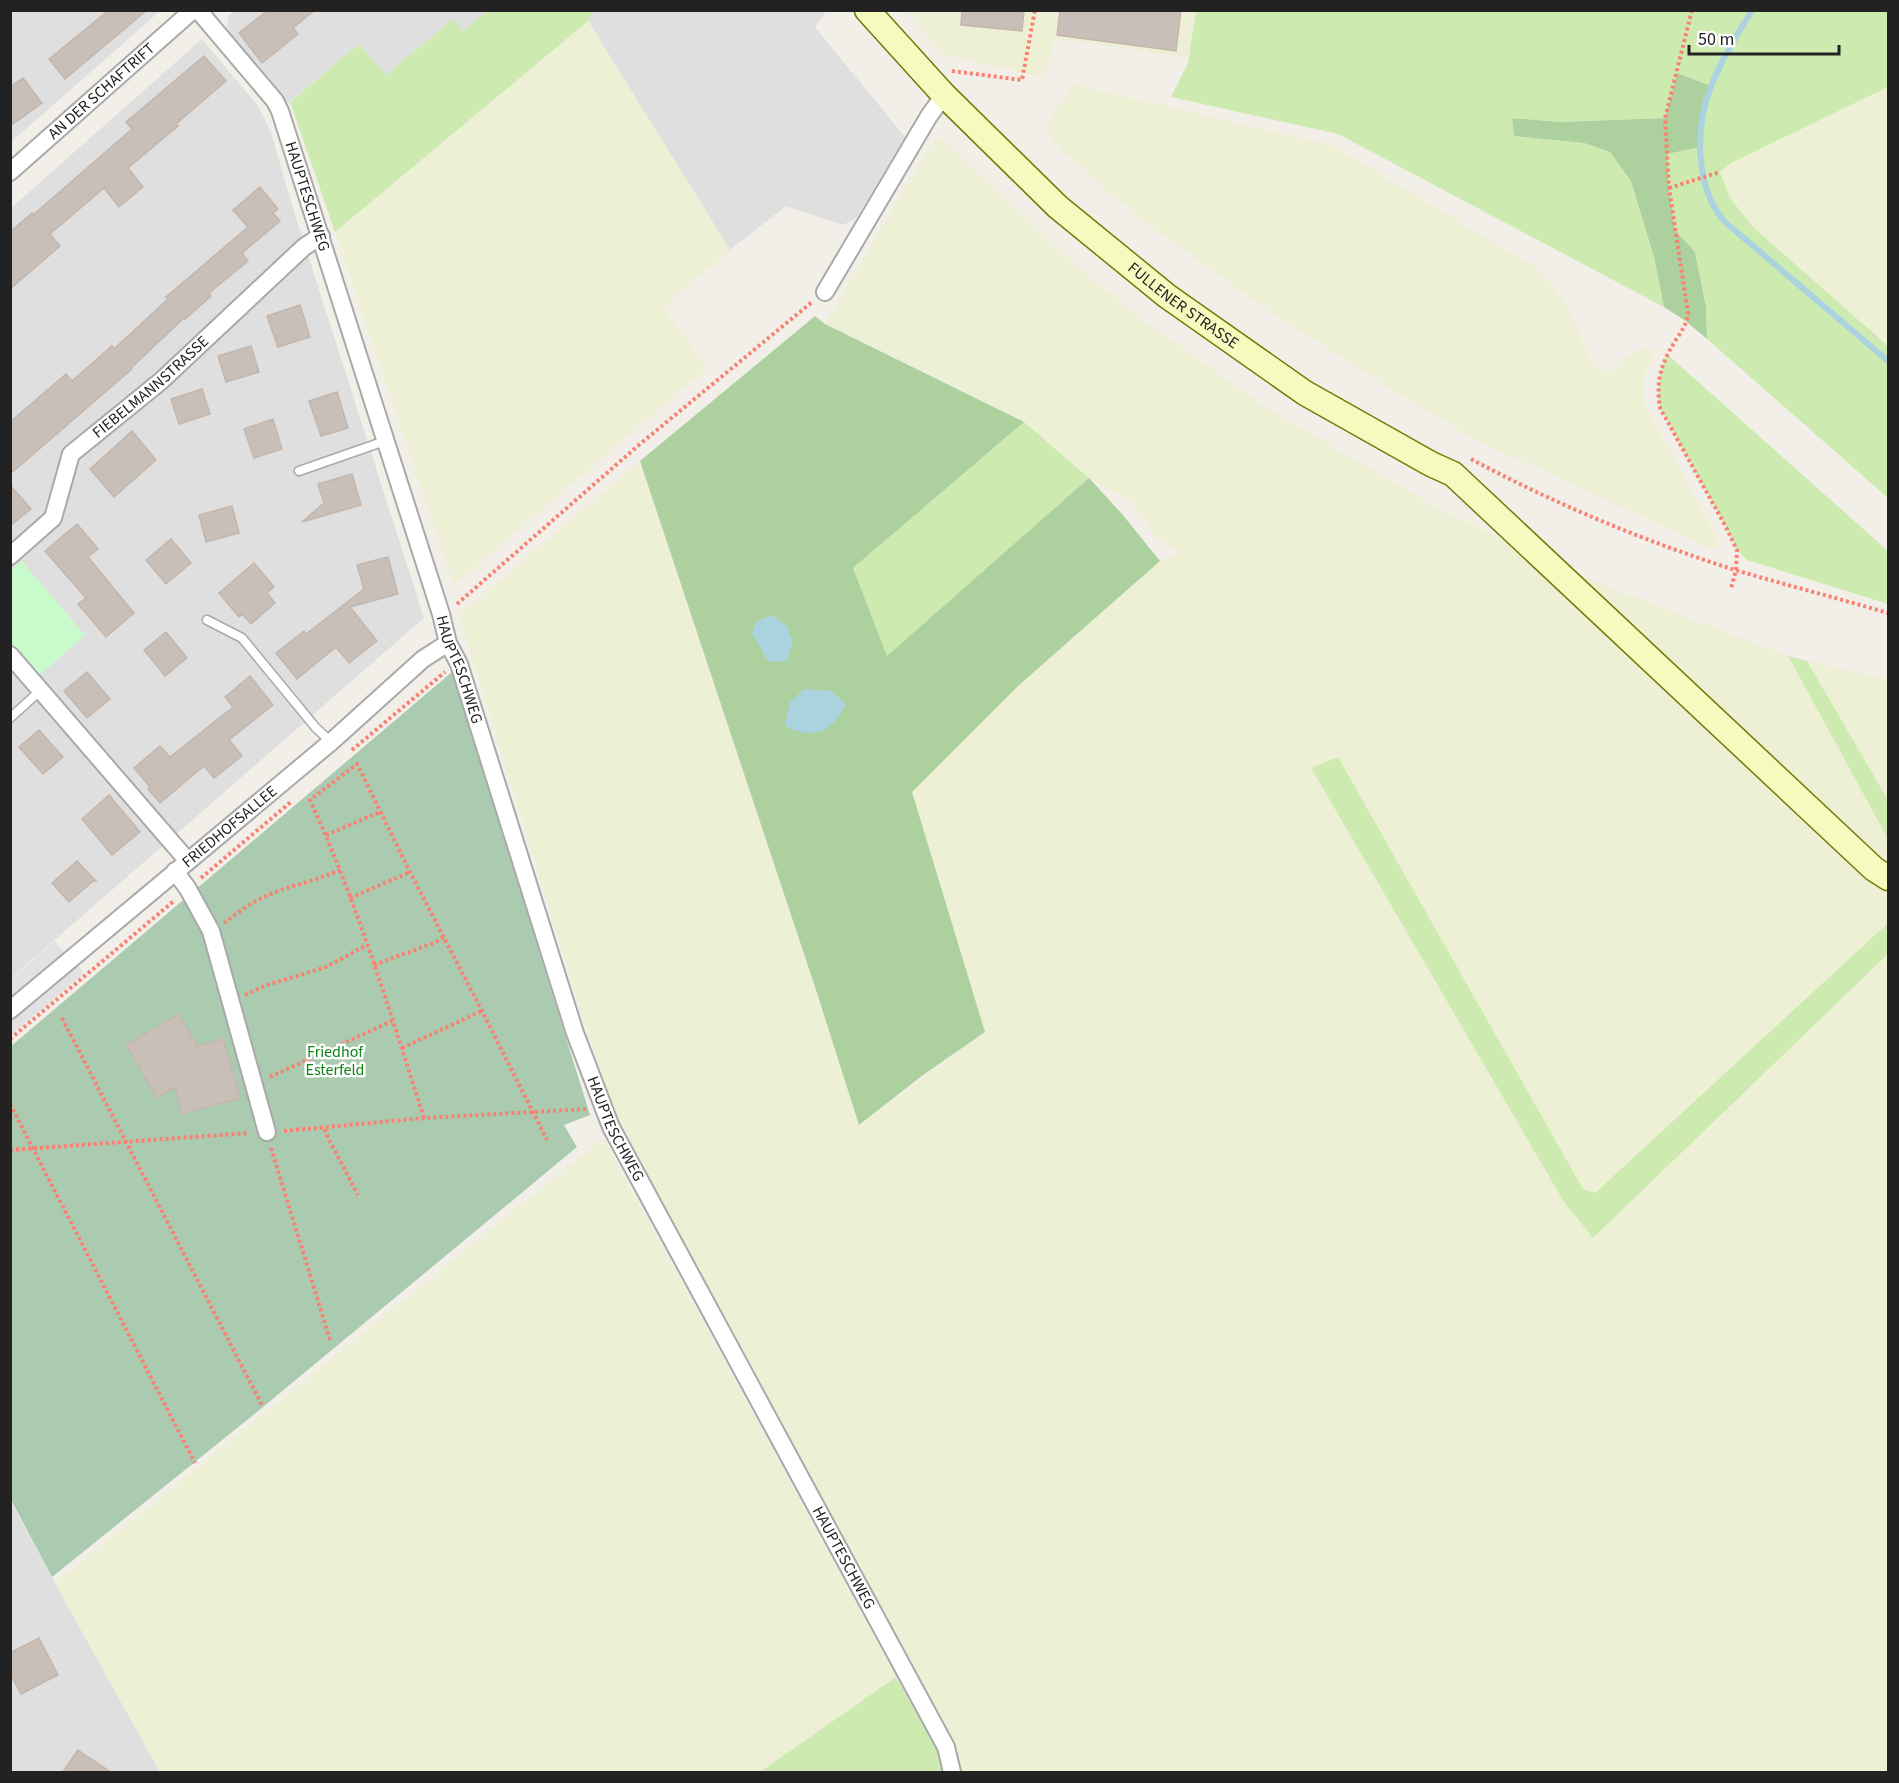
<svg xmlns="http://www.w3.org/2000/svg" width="1899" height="1783" viewBox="0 0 1899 1783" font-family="'Source Sans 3',sans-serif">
	<rect width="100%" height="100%" fill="#f2efe9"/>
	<!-- residential -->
	<path fill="#e0dfdf" d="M593,10l233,1 -11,16 90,110 -49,81 -13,7 -57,-19 -56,44 -142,-229z
		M11,11h149l-149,131z
		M235,11h252l-24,20 -11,-11 -66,56 -27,-32 -71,59 -61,-72 1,-15z
		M202,39l56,67 13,26 20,70 133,416 -413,360 -1,-769z
		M10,1500l45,83 105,189h-149z"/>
	<!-- farmland -->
	<path fill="#eef0d5" d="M907,11h289l-8,47 -133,-20 -10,40 -104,-25z
		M588,21l142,229 -67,57 44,61 -253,217 -119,-353z
		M1073,84l261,62 204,123 28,35 25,56 8,9 13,2 17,-16 15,-7 12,3 -11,23 -2,16 3,17 72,132v7l-5,3 -235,-108 -84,-50 -131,-84 -120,-86 -81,-70 -15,-18 2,-12z
		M1888,87v259l-135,-119 -23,-29 -10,-26 11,-9z
		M940,137l138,130 66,54 125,88 160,94 85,42 87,39 187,72 100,183v84l-292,270 -13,-4 -272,-420 253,433 29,36 295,-284v818h-926l-8,-28 -247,-456 -79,-151 -18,-40 -20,-56 -131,-426 181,-154 220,664 125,-93 -73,-240 106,-106 142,-125 20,-8 -24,-17 -24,-34 -43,-24 -65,-56 -199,-98 102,-173z
		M1807,661l81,18v121z
		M603,1138l293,539 -136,95h-600l-105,-189z"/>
	<!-- grass -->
	<path fill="#cdebb0" d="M487,11h106l-5,10 -253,211 -45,-130 69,-58 27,31 67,-56 10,12z
		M1196,11h692v76l-157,76 -11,9 10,26 23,29 135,119v152l-181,-159 -1,-32 -11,-55 -20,-22 -6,-42 -2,-34 34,-7 2,-31 7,-30 -33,-12 -12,44 -104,4 -48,-4 1,18 70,7 26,9 21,29 23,76 10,50 -326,-173 -167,-37 17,-34z
		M1667,354l221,197v53l-141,-44 -10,-10 -11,-23 -66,-119c-3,-22 -1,-34 7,-54z
		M1024,422l65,56 -202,179 -34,-89z
		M1788,656l19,5 81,139v39z
		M1338,757l245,432 12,4 293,-270v31l-295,284 -29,-36 -253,-434z
		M896,1677l40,71 7,24h-183z"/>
	<!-- forest -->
	<path fill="#add19e" d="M1677,73l34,13 -8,30 -2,31 -34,7 2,34 6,42 20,22 11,55 1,32 -20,-17 -23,-15 -10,-50 -23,-76 -21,-29 -26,-9 -70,-7 -2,-18 49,4 104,-4z
		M815,316l10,8 199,98 -171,146 34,88 202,-178 33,36 38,47 -142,125 -106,106 73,240 -62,43 -64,50 -43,-135 -176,-529z"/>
	<!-- cemetery -->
	<path fill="#aacbaf" d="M452,672l138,443 -26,10 13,22 -314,260 -211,170 -41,-77 -1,-453z"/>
	<!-- park -->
	<path fill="#c8facc" d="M21,560l64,75 -46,41 -28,-33v-73z"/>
	<!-- parking -->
	<path fill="#e2e2e2" d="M55,941l11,14 -55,48 -1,-23z
		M73,960l11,13 -73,62v-22z"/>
	<!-- water -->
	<path fill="#aad3df" d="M771,615l15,10 7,17 -7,20 -18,-1 -16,-27 4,-12z
		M804,689l27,2 15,13c-4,7 -9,16 -15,21 -13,12 -33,9 -46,0l5,-23z"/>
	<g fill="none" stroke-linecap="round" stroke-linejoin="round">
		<!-- stream -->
		<path stroke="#aad3df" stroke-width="6" d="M1752,10c-14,24 -30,48 -40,74 -17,41 -18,103 13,138l163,139"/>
	</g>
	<!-- building -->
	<path fill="#c7bfb8" stroke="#c4b6ab" stroke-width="1.5" d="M109,10h38l-82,69 -16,-20z
		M268,10h47l-22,18 5,6 -36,29 -23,-30z
		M962,10h62l-2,21 -61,-6z
		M1060,10h121l-5,41 -119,-16z
		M204,56l22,25 -50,43 2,2 -50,42 15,19 -24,20 -15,-19 -54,46 10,12 -50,43v-57l22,-19 1,2 99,-86 -6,-7z
		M23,78l19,25 -32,23v-39z
		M260,187l18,22 -5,4 7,8 -38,32 6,8 -39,32 2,3 -26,23 -1,-1 -53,50 1,1 -122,105v-52l56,-48 6,7 40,-35 2,3 54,-50 -2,-2 82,-70 -15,-17z
		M300,305l10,32 -32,10 -11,-31z
		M251,346l8,26 -33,10 -8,-26z
		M202,389l8,25 -31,10 -8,-25z
		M337,392l11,36 -27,8 -12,-35z
		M273,419l9,30 -28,9 -10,-29z
		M132,431l24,29 -42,37 -24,-28z
		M352,474l9,31 -59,17 22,-19 -6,-19z
		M10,485l21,24 -21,17z
		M232,506l7,27 -33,9 -7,-27z
		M77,524l21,25 -10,8 46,56 -28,24 -28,-33 8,-6 -41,-47z
		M171,539l20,24 -25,21 -20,-24z
		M388,557l10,37 -48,13 27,34 -28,22 -13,-16 -39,32 -21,-26 28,-22 2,3 58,-45 -7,-24z
		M254,563l20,24 -7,6 8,10 -24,21 -9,-10 -3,3 -20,-24z
		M166,632l21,26 -22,18 -21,-26z
		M87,672l23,27 -23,19 -23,-27z
		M250,676l23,29 -44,35 13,16 -28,22 -10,-12 -44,37 -12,-14 2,-2 -16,-19 26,-22 10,11 63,-50 -8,-10z
		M39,730l24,27 -20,17 -24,-27z
		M109,795l31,37 -28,23 -30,-36z
		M77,861l19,20h-3l-24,21 -17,-19z
		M179,1014l18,32 26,-7 17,59 -58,16 -7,-27 -18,11 -31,-53z
		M39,1638l19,37 -37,19 -11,-20v-21z
		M78,1750l34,23h-50z"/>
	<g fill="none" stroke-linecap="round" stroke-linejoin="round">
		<!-- lane casing -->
		<g stroke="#a9a9a9" stroke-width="11">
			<path id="lane" d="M299,471l86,-30
				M207,620l35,18 74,90 15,14
				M10,718l31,-28"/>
		</g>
		<!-- street casing -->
		<g stroke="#a9a9a9" stroke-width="20">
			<g id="street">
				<path id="s1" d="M198,10l77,91 5,10 161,503 7,29 11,21 116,369 36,94 335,620 6,25"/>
				<path id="s2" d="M10,172l183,-162"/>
				<path d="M825,292l104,-176 15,-21"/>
				<path id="s3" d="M10,556l43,-38 18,-64 90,-73 143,-134 17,-11"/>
				<path d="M10,655l177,205"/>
				<path d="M175,871l13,18 23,42 56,201"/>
				<path id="s4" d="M10,1010l321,-268 92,-83 25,-16"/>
			</g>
		</g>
		<!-- secondary casing -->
		<g stroke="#707d05" stroke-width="27">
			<g id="secondary">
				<path id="s5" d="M867,10l77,85 114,112 109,89 138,97 126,71 22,10 421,395 14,9"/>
			</g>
		</g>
		<!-- path -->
		<path stroke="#fa8072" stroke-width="4" stroke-dasharray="3 3" stroke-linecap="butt" d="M1692,10l-27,108 4,70 19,125c-1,12 -8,20 -14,30 -14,23 -18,39 -14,65l66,119 11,23 -1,20 -5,19
			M952,71l70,9 13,-70
			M1669,188l51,-16
			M1471,459c84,45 173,82 264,111 51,15 102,28 153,43
			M457,604l183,-160 172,-142
			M352,750l93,-78
			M326,835l54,-23
			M201,878l91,-77
			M350,898l60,-26
			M224,923c11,-8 23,-18 36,-24 25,-13 54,-17 80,-29
			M374,965l60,-22 10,-6
			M245,995l22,-10 59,-18 41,-22
			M62,1018l201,389
			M10,1039l165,-139
			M402,1048l80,-37
			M270,1077l122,-56
			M10,1104l185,359
			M424,1118c-34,-106 -67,-216 -114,-318l47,-36 53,108 72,139 65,129
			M325,1129l3,9 30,57
			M284,1131l140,-13 163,-9
			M271,1148l59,192
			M10,1150l239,-17"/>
		<!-- lane -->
		<use href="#lane" stroke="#fff" stroke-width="8"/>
		<!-- street -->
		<use href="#street" stroke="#fff" stroke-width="16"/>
		<!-- secondary -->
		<use href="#secondary" stroke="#f7fabf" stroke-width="24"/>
	</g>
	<g text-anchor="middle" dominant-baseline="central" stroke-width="5" stroke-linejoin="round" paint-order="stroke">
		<!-- street labels -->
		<g font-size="16" fill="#222" stroke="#fff">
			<text stroke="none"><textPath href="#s2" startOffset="122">AN DER SCHAFTRIFT</textPath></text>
			<text stroke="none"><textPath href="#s1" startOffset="220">HAUPTESCHWEG</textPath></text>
			<text stroke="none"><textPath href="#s5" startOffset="434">FULLENER STRASSE</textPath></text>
			<text stroke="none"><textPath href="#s3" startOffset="228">FIEBELMANNSTRASSE</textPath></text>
			<text stroke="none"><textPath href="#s1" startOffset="717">HAUPTESCHWEG</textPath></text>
			<text stroke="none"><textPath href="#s4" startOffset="286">FRIEDHOFSALLEE</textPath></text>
			<text stroke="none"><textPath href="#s1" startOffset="1203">HAUPTESCHWEG</textPath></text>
			<text stroke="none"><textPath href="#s1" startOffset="1689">HAUPTESCHWEG</textPath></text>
		</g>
		<!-- park labels -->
		<g font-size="16" fill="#0c8416" stroke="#fff">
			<text x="335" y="1052">Friedhof<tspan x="335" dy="18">Esterfeld</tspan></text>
		</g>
	</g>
	<!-- border -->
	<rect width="1899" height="1783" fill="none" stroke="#222222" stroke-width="24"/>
	<!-- scale -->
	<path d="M1689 45v9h150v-9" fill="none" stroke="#222222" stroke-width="3"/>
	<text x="1698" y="45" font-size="18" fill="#222222" stroke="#ffffff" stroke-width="4.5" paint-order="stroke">50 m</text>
</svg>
